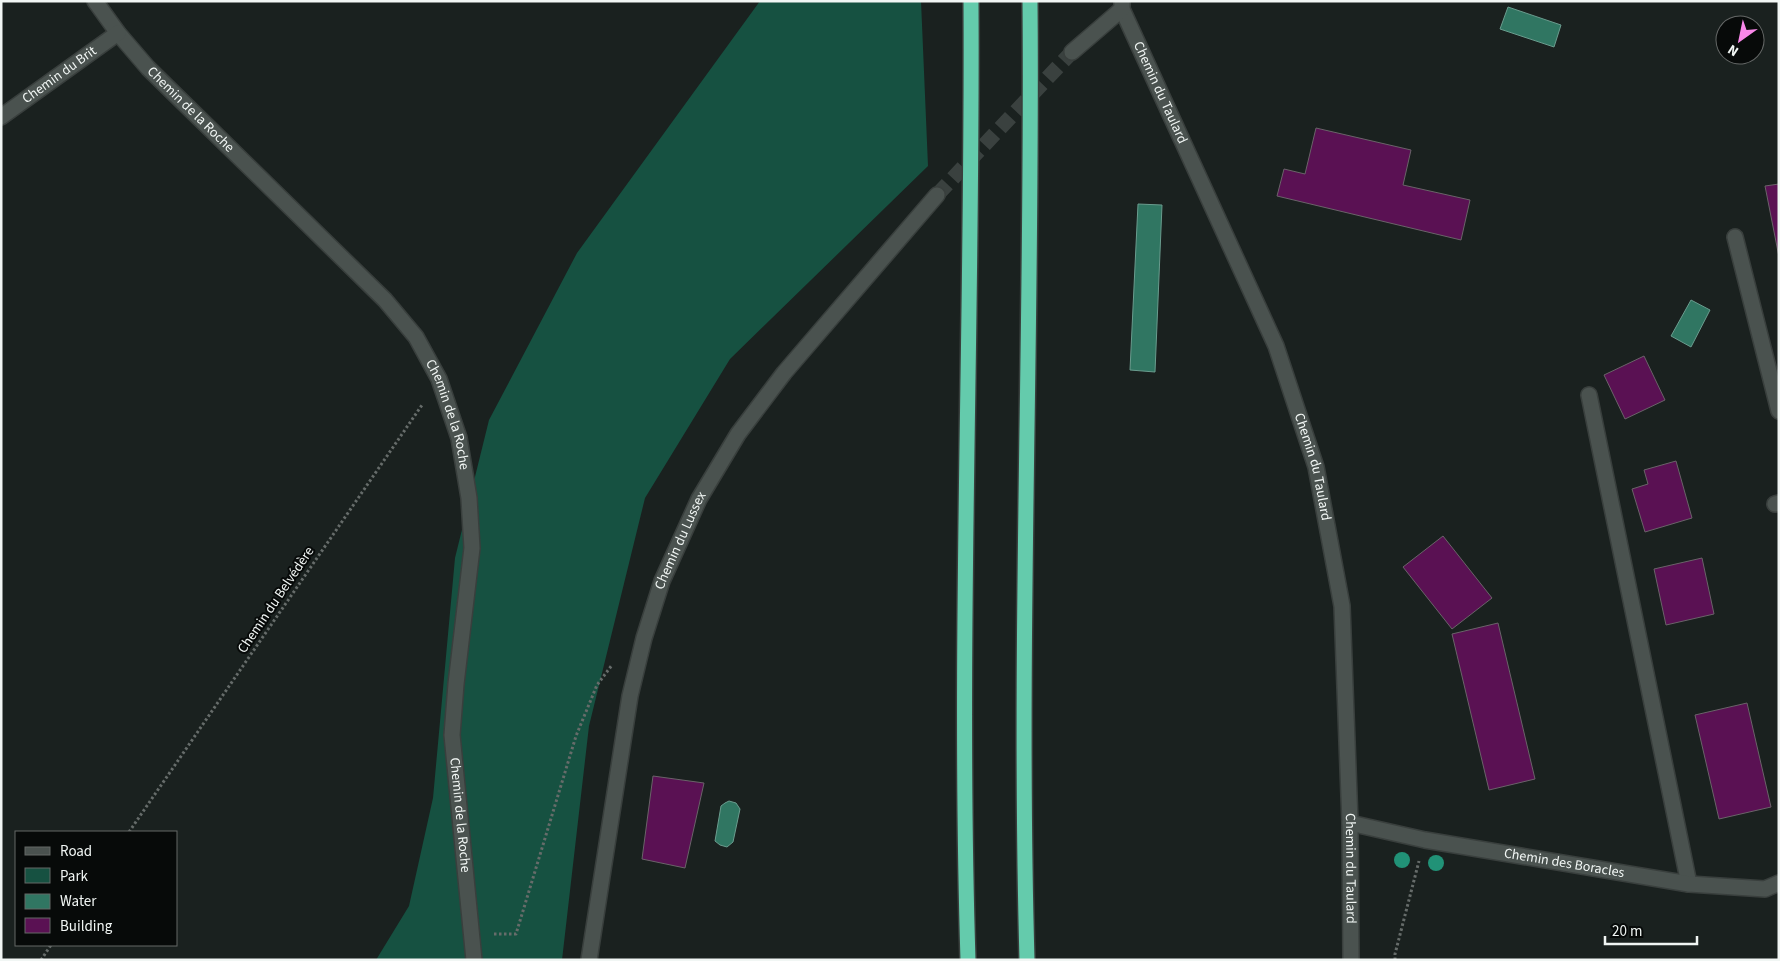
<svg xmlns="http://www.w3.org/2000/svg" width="1780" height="961" viewBox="0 0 1780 961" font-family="'Source Sans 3',sans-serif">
	<rect width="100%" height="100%" fill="#1a211f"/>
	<!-- green -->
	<path fill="#165141" d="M760,1h161l7,165 -198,193 -85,139 -56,228 -27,234h-186l33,-54 24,-108 22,-240 34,-138 88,-167z"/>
	<!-- water -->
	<path fill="#307662" stroke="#6a9c8e" d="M1508,7l53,18 -7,22 -54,-18z
		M1138,204l24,1 -7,167 -25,-2z
		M1691,300l19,10 -19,37 -20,-11z
		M729,801l7,2 4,6 -7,33 -6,5 -7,-2 -5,-4 6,-35 4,-3z"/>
	<!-- building -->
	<path fill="#5a1153" stroke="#6a6369" d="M1316,128l95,22 -8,35 67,15 -9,40 -184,-44 7,-27 21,5z
		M1779,184v73l-14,-71z
		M1644,356l21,44 -40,19 -21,-44z
		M1676,461l16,57 -47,14 -13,-43 16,-5 -4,-14z
		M1443,536l49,62 -40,31 -49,-62z
		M1702,558l12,56 -48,11 -12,-56z
		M1498,623l37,156 -46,11 -37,-156z
		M1747,703l24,104 -52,12 -24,-104z
		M653,776l51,7 -19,85 -43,-9z"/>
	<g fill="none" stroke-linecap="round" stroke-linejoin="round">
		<!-- minor-tunnel -->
		<path stroke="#3a413f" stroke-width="15" stroke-dasharray="15 8" stroke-linecap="butt" d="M937,195l135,-143"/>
		<!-- minor casing -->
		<g stroke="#393f3d" stroke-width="18">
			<g id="minor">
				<path id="s1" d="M95,1l23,32 30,35 237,232 31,37 23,42 20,59 10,60 3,50 -16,136 -4,51 22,225"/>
				<path id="s2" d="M1122,1v8l154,337 40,121 26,139 8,217 1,137"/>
				<path d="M1072,52l50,-43"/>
				<path id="s3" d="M1,117l117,-84"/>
				<path d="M1735,237l44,174"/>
				<path d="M1589,395l100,489"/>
				<path d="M1775,504l4,-1"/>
				<path id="s4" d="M1350,823l75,17 264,44 76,5 14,-6"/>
				<path id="s5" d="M589,960l41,-264 14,-58 18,-57 37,-82 39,-65 46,-61 153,-178"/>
			</g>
		</g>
		<!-- highway casing -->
		<g stroke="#393f3d" stroke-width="18">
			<path id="highway" d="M968,960c-10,-320 5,-639 3,-959
				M1027,960c-9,-320 6,-639 3,-959"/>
		</g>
		<!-- path -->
		<path stroke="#666c6a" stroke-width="3" stroke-dasharray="2.5 2.5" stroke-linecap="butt" d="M129,832l293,-427
			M494,934h22l60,-198 21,-51 15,-20
			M41,960l10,-15
			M1395,960v-6l24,-93"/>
		<!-- minor -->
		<use href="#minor" stroke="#4a524f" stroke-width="15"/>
		<!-- highway -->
		<use href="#highway" stroke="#64cbac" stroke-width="15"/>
	</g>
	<!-- trees -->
	<g fill="#219277">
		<circle cx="1402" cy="860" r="8"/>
		<circle cx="1436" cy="863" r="8"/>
	</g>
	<g text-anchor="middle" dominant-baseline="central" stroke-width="4" stroke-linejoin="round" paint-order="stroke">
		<!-- street labels -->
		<g font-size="14" fill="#f1f6f4" stroke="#070a09">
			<text stroke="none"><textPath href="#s3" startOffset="72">Chemin du Brit</textPath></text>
			<text stroke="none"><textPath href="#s2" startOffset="100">Chemin du Taulard</textPath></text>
			<text stroke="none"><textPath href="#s1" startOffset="145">Chemin de la Roche</textPath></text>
			<text stroke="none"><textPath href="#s1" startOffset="550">Chemin de la Roche</textPath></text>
			<text stroke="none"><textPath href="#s2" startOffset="505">Chemin du Taulard</textPath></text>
			<text stroke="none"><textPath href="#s5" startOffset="431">Chemin du Lussex</textPath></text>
			<text transform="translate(276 600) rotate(-56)">Chemin du Belvédère</text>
			<text stroke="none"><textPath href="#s1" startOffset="955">Chemin de la Roche</textPath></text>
			<text stroke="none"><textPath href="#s4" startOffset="218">Chemin des Boracles</textPath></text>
			<text stroke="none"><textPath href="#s2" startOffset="910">Chemin du Taulard</textPath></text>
		</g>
	</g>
	<!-- border -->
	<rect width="1780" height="961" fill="none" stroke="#f1f6f4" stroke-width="5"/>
	<!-- legend -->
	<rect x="15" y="831" width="162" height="115" fill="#070a09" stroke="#656867"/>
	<rect x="25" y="847" width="25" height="8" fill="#4a524f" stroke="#656867"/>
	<text x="60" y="856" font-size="15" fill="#f1f6f4">Road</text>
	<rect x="25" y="868" width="25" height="15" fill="#165141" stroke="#656867"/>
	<text x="60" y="881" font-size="15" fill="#f1f6f4">Park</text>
	<rect x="25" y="894" width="25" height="15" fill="#307662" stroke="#656867"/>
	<text x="60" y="906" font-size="15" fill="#f1f6f4">Water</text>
	<rect x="25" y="918" width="25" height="15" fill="#5a1153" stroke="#656867"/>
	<text x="60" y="931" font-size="15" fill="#f1f6f4">Building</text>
	<!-- north arrow -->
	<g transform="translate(1740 40) rotate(213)"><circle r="24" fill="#070a09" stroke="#656867"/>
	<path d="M0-4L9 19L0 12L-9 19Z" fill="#f988e9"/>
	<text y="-8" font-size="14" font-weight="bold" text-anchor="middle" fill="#f1f6f4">N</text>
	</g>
	<!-- scale -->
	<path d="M1605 936v8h92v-8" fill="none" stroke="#f1f6f4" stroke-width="2.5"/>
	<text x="1612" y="936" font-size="15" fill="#f1f6f4" stroke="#070a09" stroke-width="4" paint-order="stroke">20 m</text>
</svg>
